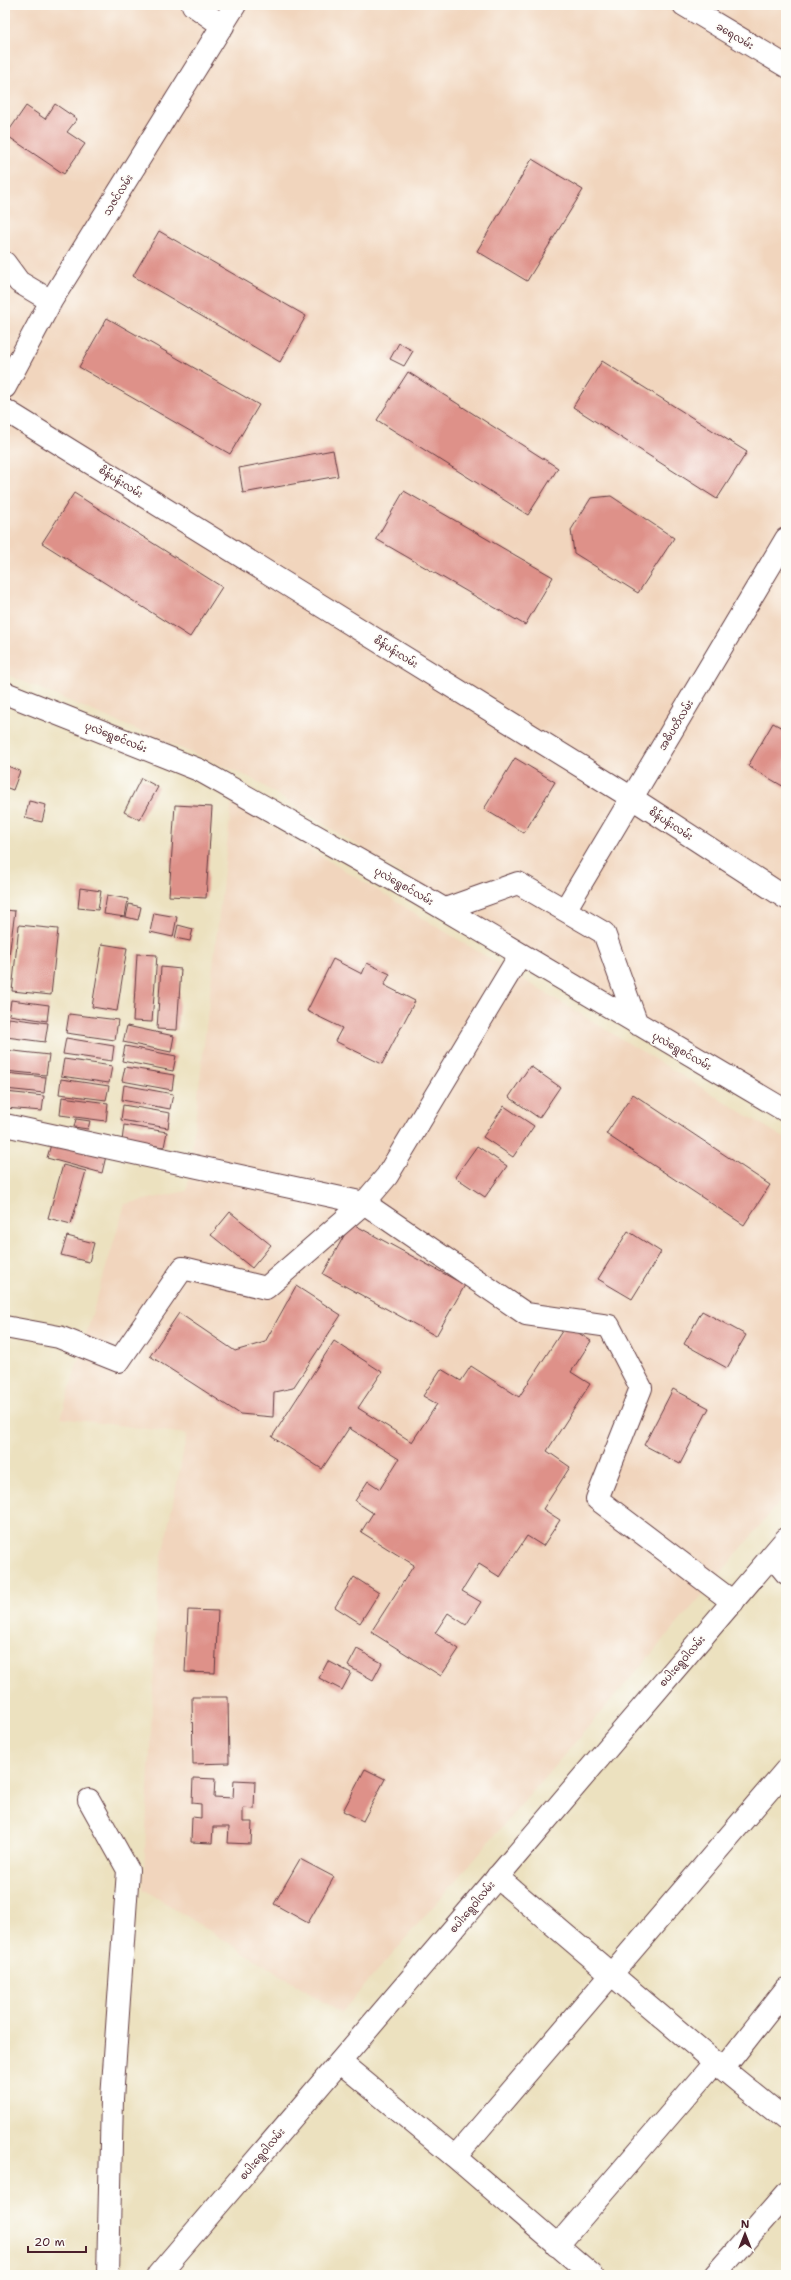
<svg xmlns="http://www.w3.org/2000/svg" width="791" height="2280" viewBox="0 0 791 2280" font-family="'Shantell Sans','Noto Sans Myanmar',sans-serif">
	<rect width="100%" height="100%" fill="#fdfcf7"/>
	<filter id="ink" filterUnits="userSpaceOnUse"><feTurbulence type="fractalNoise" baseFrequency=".025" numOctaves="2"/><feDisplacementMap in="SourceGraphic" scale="8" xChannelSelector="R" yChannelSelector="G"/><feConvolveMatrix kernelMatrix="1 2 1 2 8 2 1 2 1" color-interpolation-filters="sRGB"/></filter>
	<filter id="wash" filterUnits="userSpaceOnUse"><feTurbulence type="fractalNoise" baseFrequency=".012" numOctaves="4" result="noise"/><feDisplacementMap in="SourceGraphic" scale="16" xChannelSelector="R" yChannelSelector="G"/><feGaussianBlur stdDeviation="0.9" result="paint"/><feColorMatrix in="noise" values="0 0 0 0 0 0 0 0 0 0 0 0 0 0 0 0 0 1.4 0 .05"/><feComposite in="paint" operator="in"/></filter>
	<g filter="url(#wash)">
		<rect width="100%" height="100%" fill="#ece1bf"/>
		<!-- built -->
		<path fill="#f1d5bd" d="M5,5h781v1113l-535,-340 -246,-104z
			M232,802l554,337v355l-75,91 -370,428 -198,-124 16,-318 28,-137 -126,-16 64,-214 62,-13z"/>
		<g id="blocks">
			<!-- building -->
			<path fill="#de9189" d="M55,104l22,15 -10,13 18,12 -21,30 -58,-39 20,-29 19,13z
				M532,159l51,31 -56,91 -50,-30z
				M159,231l147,85 -26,46 -147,-86z
				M107,318l152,87 -29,49 -151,-87z
				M399,343l14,8 -9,15 -14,-7z
				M602,361l145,91 -30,47 -144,-92z
				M408,372l150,96 -30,47 -151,-95z
				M333,450l5,26 -95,17 -4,-25z
				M404,491l149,86 -28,48 -149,-86z
				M74,493l148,94 -32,50 -148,-94z
				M611,496l63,42 -36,55 -64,-40 -3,-23 20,-32z
				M773,723l13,7v58l-38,-22z
				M515,758l40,24 -31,51 -40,-24z
				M5,765l15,6 -7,19 -8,-3z
				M141,778l17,9 -18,33 -16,-8z
				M29,801l17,4 -4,17 -17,-4z
				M175,805l37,2 -6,91 -37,-2z
				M80,888l21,3 -3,19 -20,-2z
				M107,895l21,4 -3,18 -21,-3z
				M129,904l12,3 -3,13 -12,-3z
				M5,910l10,1 -9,67h-1z
				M154,913l23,4 -4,20 -23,-5z
				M19,925l39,4 -7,66 -39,-4z
				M178,925l15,4 -3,12 -15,-3z
				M102,944l25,4 -10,63 -25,-4z
				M137,954l20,1 -5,67 -19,-1z
				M333,959l29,15 5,-11 23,11 -6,11 31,16 -33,63 -47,-23 7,-13 -35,-17z
				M161,967l20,2 -4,61 -20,-1z
				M11,1000l38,5 -2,16 -38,-6z
				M69,1014l49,6 -3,20 -49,-7z
				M9,1018l39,5 -3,19 -39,-5z
				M127,1026l47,10 -3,16 -48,-10z
				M66,1038l48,8 -2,15 -49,-7z
				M125,1046l51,10 -3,15 -51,-10z
				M5,1050l44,5 -3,20 -41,-4z
				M64,1059l48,7 -3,17 -48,-7z
				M530,1066l30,21 -21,31 -30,-21z
				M125,1067l49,8 -2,15 -50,-9z
				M5,1073l41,4 -2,16 -39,-4z
				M61,1079l48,7 -3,14 -47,-6z
				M124,1085l49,9 -3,15 -48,-9z
				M5,1092l39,4 -2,15 -37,-3z
				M633,1094l137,91 -26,40 -138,-91z
				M62,1097l46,6 -2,18 -46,-6z
				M123,1105l47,8 -2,15 -47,-8z
				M504,1106l30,20 -21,31 -30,-20z
				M76,1119l14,2 -2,8 -14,-2z
				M124,1125l43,7 -3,15 -42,-6z
				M52,1141l54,15 -4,17 -55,-15z
				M477,1146l30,20 -22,31 -30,-20z
				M63,1165l23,6 -15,53 -23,-6z
				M230,1212l41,33 -19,23 -41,-33z
				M351,1223l114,62 -29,51 -113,-62z
				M628,1231l33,21 -29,47 -34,-20z
				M67,1236l27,7 -5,19 -28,-7z
				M296,1286l45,29 -48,73 -19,4 -1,25 -33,-3 -90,-58 29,-43 56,38 30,-9z
				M702,1311l44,24 -19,33 -43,-24z
				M566,1325l25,16 -20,31 19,12 -43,67 23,16 -27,42 17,11 -17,26 -16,-10 -27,41 -21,-13 -17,27 19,11 -15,23 -18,-12 -13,20 24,16 -18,27 -70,-44 43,-67 -53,-33 12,-19 -18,-12 13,-20 12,8 19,-30 -50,-31 -27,41 -50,-32 62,-96 48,31 -24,36 54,34 25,-38 -14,-8 18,-27 20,12 10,-15 48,31z
				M673,1389l36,19 -29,56 -36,-19z
				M354,1577l25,16 -19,30 -25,-16z
				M188,1610l30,1 -3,62 -30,-1z
				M357,1649l25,14 -9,17 -25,-14z
				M328,1661l23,12 -9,17 -23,-12z
				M192,1697h36l1,66 -36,1z
				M365,1769l20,10 -22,42 -20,-10z
				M193,1778l22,1 -1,18 19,1 1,-18 21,1 -1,28 -11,-1v14h9l-1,22 -23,-1 1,-16h-16l-1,16 -21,-1 1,-25 9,1v-14l-9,-1z
				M300,1859l34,18 -26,46 -34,-19z"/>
		</g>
	</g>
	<g filter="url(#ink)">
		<use href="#blocks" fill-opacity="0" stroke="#623c41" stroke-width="1"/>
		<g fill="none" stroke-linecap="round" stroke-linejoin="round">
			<!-- minor casing -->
			<g stroke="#623c41" stroke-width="24">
				<path id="minor" d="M193,5l30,21
					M684,5l102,61
					M5,263l14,19 32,19
					M5,387l46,-86 184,-296
					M5,410l627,388 154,100
					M5,693l194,77 218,123 369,218
					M445,909l73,-26 86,50 33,91
					M565,910l221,-371
					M5,1125l359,78 23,-27 133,-221
					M5,1327l54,10 60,24 64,-93 83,20 98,-85 162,111 83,12 32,62 -44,111 136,103
					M772,1556l14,17
					M89,1800l39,70 -16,229 -4,176
					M497,1877l226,192
					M786,1989l-63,80 63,51
					M340,2062l115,95 331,-387
					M455,2157l137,118
					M557,2246l158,-184
					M715,2275l71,-81"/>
			</g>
			<!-- major casing -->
			<g stroke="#623c41" stroke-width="24">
				<path id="major" d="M158,2275l628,-736"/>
			</g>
			<!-- minor -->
			<use href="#minor" stroke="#fff" stroke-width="22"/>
			<!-- major -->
			<use href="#major" stroke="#fff" stroke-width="22"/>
		</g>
	</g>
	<g text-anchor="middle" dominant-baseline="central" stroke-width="3.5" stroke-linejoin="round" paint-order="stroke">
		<!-- street labels -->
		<g font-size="10" fill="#4a1f2b" stroke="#fdfcf7">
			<text transform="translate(735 36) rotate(31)">ခရေလမ်း</text>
			<text transform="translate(118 195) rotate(-58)">သဇင်လမ်း</text>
			<text transform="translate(121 482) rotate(32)">စိန်ပန်းလမ်း</text>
			<text transform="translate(396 652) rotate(32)">စိန်ပန်းလမ်း</text>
			<text transform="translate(676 725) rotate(-59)">အဓိပတိလမ်း</text>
			<text transform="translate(116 737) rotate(22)">ပုလဲရွေစင်လမ်း</text>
			<text transform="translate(671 824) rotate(33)">စိန်ပန်းလမ်း</text>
			<text transform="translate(404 886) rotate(30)">ပုလဲရွေစင်လမ်း</text>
			<text transform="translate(682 1051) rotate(30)">ပုလဲရွေစင်လမ်း</text>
			<text transform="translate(682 1661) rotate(-49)">စပါးရွေဝါလမ်း</text>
			<text transform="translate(472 1907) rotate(-50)">စပါးရွေဝါလမ်း</text>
			<text transform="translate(262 2154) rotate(-50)">စပါးရွေဝါလမ်း</text>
		</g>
	</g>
	<!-- margin -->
	<rect width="791" height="2280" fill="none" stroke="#fdfcf7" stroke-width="20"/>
	<!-- north arrow -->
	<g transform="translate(745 2234)" stroke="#fdfcf7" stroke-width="3" paint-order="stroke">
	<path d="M0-3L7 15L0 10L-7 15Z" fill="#4a1f2b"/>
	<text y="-6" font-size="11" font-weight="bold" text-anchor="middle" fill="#4a1f2b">N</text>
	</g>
	<!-- scale -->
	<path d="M28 2246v6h58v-6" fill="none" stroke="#4a1f2b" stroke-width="2"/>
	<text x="34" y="2246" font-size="12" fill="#4a1f2b" stroke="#fdfcf7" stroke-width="3" paint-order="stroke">20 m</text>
</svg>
